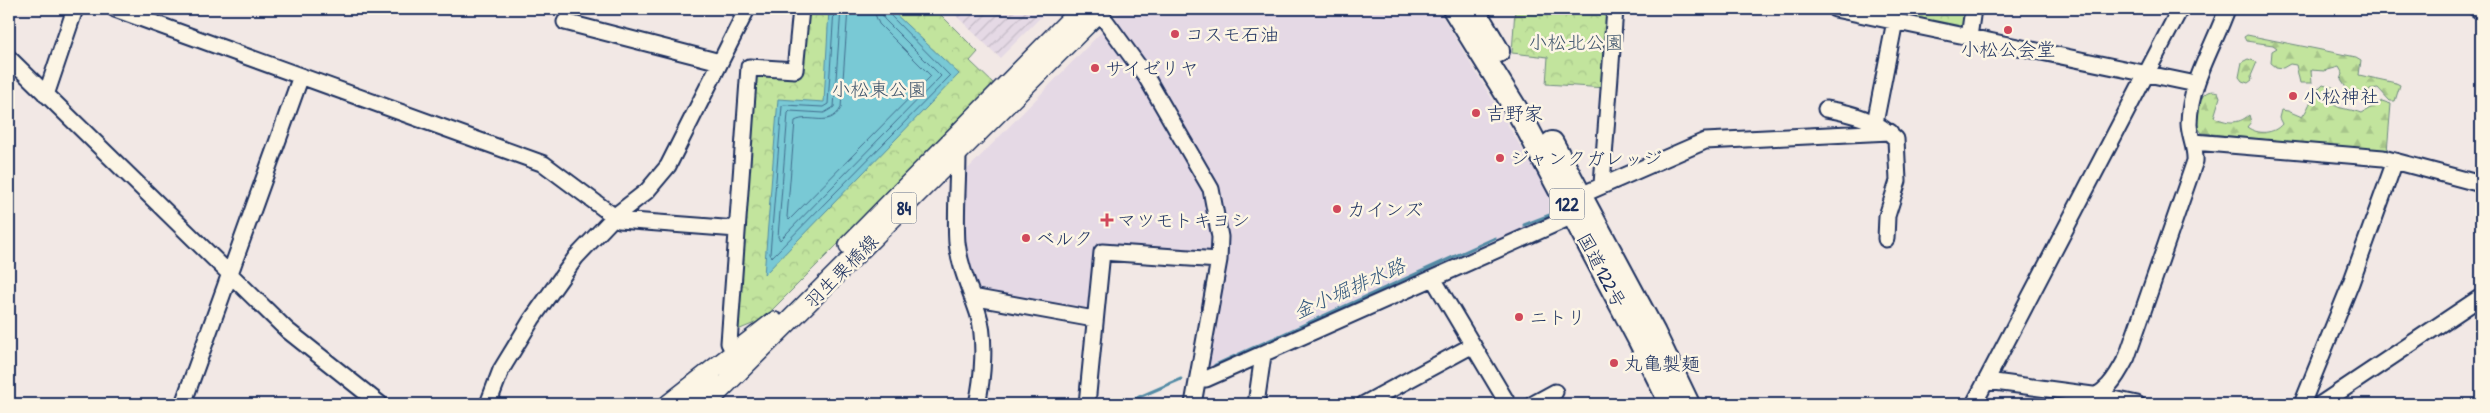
<svg xmlns="http://www.w3.org/2000/svg" width="2490" height="413" viewBox="0 0 2490 413" font-family="'Patrick Hand','Klee One',sans-serif">
	<defs>
		<pattern id="industrial-furrows" width="10" height="10" patternUnits="userSpaceOnUse" patternTransform="scale(1.25)"><rect width="10" height="10" fill="#e5d9e5"/><path d="M-1 1l2-2M0 10L10 0M9 11l2-2" fill="none" stroke="#c4bbc7"/></pattern>
		<pattern id="forest-firs" width="22" height="20" patternUnits="userSpaceOnUse" patternTransform="scale(1.25)"><rect width="22" height="20" fill="#c2e49d"/><path d="M5 1l3.5 6h-7zM16 11l3.5 6h-7z" fill="#a6c48a"/></pattern>
		<pattern id="park-crowns" width="20" height="18" patternUnits="userSpaceOnUse" patternTransform="scale(1.25)"><rect width="20" height="18" fill="#c2e49d"/><path d="M2 6a3 3 0 1 1 6 0M12 15a3 3 0 1 1 6 0" fill="none" stroke="#a6c48a"/></pattern>
	</defs>
	<rect width="100%" height="100%" fill="#f2e8e5"/>
	<filter id="ink" filterUnits="userSpaceOnUse"><feTurbulence type="fractalNoise" baseFrequency=".02" numOctaves="2"/><feDisplacementMap in="SourceGraphic" scale="10" xChannelSelector="R" yChannelSelector="G"/><feConvolveMatrix kernelMatrix="1 2 1 2 8 2 1 2 1" color-interpolation-filters="sRGB"/></filter>
	<g filter="url(#ink)">
		<!-- built -->
		<path fill="#e5d9e5" d="M1124,9h314l127,211 -367,159 20,-120 -116,-7 -8,64 -122,-19 -8,-19 -6,-99z"/>
		<!-- industrial -->
		<path fill="url(#industrial-furrows)" d="M949,9h100l-49,49z"/>
		<!-- forest -->
		<path fill="url(#forest-firs)" stroke="#6e8a7e" d="M2247,35l109,22 5,3 -2,15 37,8 4,2 -5,16h-5l-12,-13 -8,1 -1,4 -4,3c-15,0 -16,-4 -24,-16l2,-6 -4,-7 -15,4 -13,-1 1,13h-12l-4,-18 -6,-1 -7,4 -7,-1 -5,-4 1,-12 5,-3 -4,-3 -27,-4 -2,-4z
			M2248,59l9,3 -6,14 1,4 -4,3 -6,-2 -3,-4 3,-15z
			M2323,84l12,4 3,10 -4,7c9,5 18,4 28,8l20,-12 9,3 -4,48 -185,-19 -7,-9c2,-13 4,-38 23,-32l2,5 -6,20c12,6 24,8 35,-2l2,7 -4,5c11,8 27,7 35,-3l-3,-6 2,-8 7,1 14,6c9,-11 9,-23 21,-33z"/>
		<!-- park -->
		<path fill="url(#park-crowns)" stroke="#6e8a7e" d="M804,9h131l43,43 -8,9 26,25 -234,234 -29,12 21,-260 45,3z
			M1515,9h96l-6,79 -59,-4 2,-27 -36,-4z
			M1917,9l49,1 -2,18 -48,-10z"/>
		<!-- water -->
		<path fill="#79c9d5" stroke="#538ba5" d="M829,9h61l69,65 -195,201 14,-176 46,3z"/>
		<g fill="none" stroke-linecap="round" stroke-linejoin="round">
			<!-- shore -->
			<path stroke="#416d8e" stroke-width="1" d="M834,9l-6,95 -5,3 -39,-2 -2,1 -12,148 2,3 178,-181 -61,-62 -2,-5
				M841,9l-7,98 -10,6 -34,-2 -2,2 -10,124 2,3 161,-164 -57,-57 -3,-10
				M848,9l-7,99c-12,21 -31,5 -46,13l-8,96 2,3 142,-144 -52,-52 -6,-15"/>
			<!-- stream -->
			<path stroke="#538ba5" stroke-width="3" d="M1524,225l31,-12
				M1215,365l280,-127
				M1123,404l58,-25"/>
			<!-- minor casing -->
			<g stroke="#1b2f5e" stroke-width="19">
				<path id="minor" d="M115,9l429,155 75,56 118,9
					M1097,9l48,66 66,114 9,48 -1,23 -26,144
					M1835,9l361,75
					M2477,9l4,2
					M565,22l155,40
					M1969,37l4,-28
					M9,58l278,272 93,74
					M46,95l29,-86
					M1826,109c25,4 51,11 70,30l2,42 -11,35 -1,23
					M1875,123l20,-102
					M2194,142l189,16 98,26
					M958,154c0,29 -3,60 -1,89 3,25 13,46 21,70 8,25 5,65 -1,91
					M1602,184l13,-175
					M1581,195l124,-54 185,-9
					M1434,280l74,124
					M972,297l122,22
					M734,353l-5,-10 20,-276 46,3 6,-61
					M1198,379h8l367,-163
					M1987,381l113,15 37,8
					M183,404l118,-328
					M488,404l13,-34 31,-51 44,-62 39,-41 32,-25 21,-25 79,-157
					M1087,404l15,-152 117,8
					M1256,404l7,-49
					M1364,404l109,-59
					M1533,404l22,-12
					M1974,404l206,-395
					M2081,404c26,-12 33,-22 46,-47l68,-196c1,-14 -6,-25 -6,-38 1,-41 25,-77 38,-114
					M2302,404l49,-121 44,-122
					M2321,404l160,-107"/>
			</g>
			<!-- major casing -->
			<g stroke="#1b2f5e" stroke-width="22">
				<path id="major" d="M849,245l232,-236
					M669,404l105,-82
					M688,404l24,-23
					M706,404l396,-395"/>
			</g>
			<!-- highway casing -->
			<g stroke="#1b2f5e" stroke-width="26">
				<path id="highway" d="M1454,9l70,113 115,217 32,65
					M1473,9l25,42
					M1552,143l102,190 34,71"/>
			</g>
			<!-- minor -->
			<use href="#minor" stroke="#fcf5e5" stroke-width="15"/>
			<!-- major -->
			<use href="#major" stroke="#fcf5e5" stroke-width="19"/>
			<!-- highway -->
			<use href="#highway" stroke="#fcf5e5" stroke-width="22"/>
		</g>
	</g>
	<!-- markers -->
	<g fill="#d1495b" stroke="#fcf5e5" stroke-width="2">
		<circle cx="2008" cy="30" r="5"/>
		<circle cx="1175" cy="34" r="5"/>
		<circle cx="1095" cy="68" r="5"/>
		<circle cx="2293" cy="96" r="5"/>
		<circle cx="1476" cy="113" r="5"/>
		<circle cx="1500" cy="158" r="5"/>
		<circle cx="1337" cy="209" r="5"/>
		<path d="M1104.5 212.5h5v5h5v5h-5v5h-5v-5h-5v-5h5z"/>
		<circle cx="1026" cy="238" r="5"/>
		<circle cx="1519" cy="317" r="5"/>
		<circle cx="1614" cy="363" r="5"/>
	</g>
	<g text-anchor="middle" dominant-baseline="central" stroke-width="5" stroke-linejoin="round" paint-order="stroke">
		<!-- shield labels -->
		<g fill="#fcf5e5" stroke="#5e6a86" stroke-width="1">
			<rect x="1549.5" y="188.5" width="35" height="31" rx="4"/>
			<rect x="891.5" y="192.5" width="25" height="31" rx="4"/>
		</g>
		<g font-size="18" font-weight="bold" fill="#1b2f5e">
			<text x="1567" y="204">122</text>
			<text x="904" y="208">84</text>
		</g>
		<!-- poi labels -->
		<g font-size="19" fill="#1b2f5e" stroke="#fcf5e5" text-anchor="start">
			<text x="1185" y="34">コスモ石油</text>
			<text x="2008" y="49" text-anchor="middle">小松公会堂</text>
			<text x="1105" y="68">サイゼリヤ</text>
			<text x="2303" y="96">小松神社</text>
			<text x="1486" y="113">吉野家</text>
			<text x="1510" y="158">ジャンクガレッジ</text>
			<text x="1347" y="209">カインズ</text>
			<text x="1117" y="220">マツモトキヨシ</text>
			<text x="1036" y="238">ベルク</text>
			<text x="1529" y="317">ニトリ</text>
			<text x="1624" y="363">丸亀製麺</text>
		</g>
		<!-- park labels -->
		<g font-size="19" fill="#3c536b" stroke="#fcf5e5">
			<text x="1576" y="42">小松北公園</text>
			<text x="879" y="89">小松東公園</text>
		</g>
		<!-- street labels -->
		<g font-size="19" fill="#1b2f5e" stroke="#fcf5e5">
			<text transform="translate(1602 270) rotate(62)">国道122号</text>
			<text transform="translate(841 271) rotate(-45)">羽生栗橋線</text>
		</g>
		<!-- water labels -->
		<g font-size="20" font-style="italic" fill="#32567c" stroke="#fcf5e5">
			<text transform="translate(1349 288) rotate(-24)">金小堀排水路</text>
		</g>
	</g>
	<!-- margin -->
	<rect width="2490" height="413" fill="none" stroke="#fcf5e5" stroke-width="30"/>
	<rect x="15" y="15" width="2460" height="383" fill="none" stroke="#1b2f5e" stroke-width="2" filter="url(#ink)"/>
</svg>
